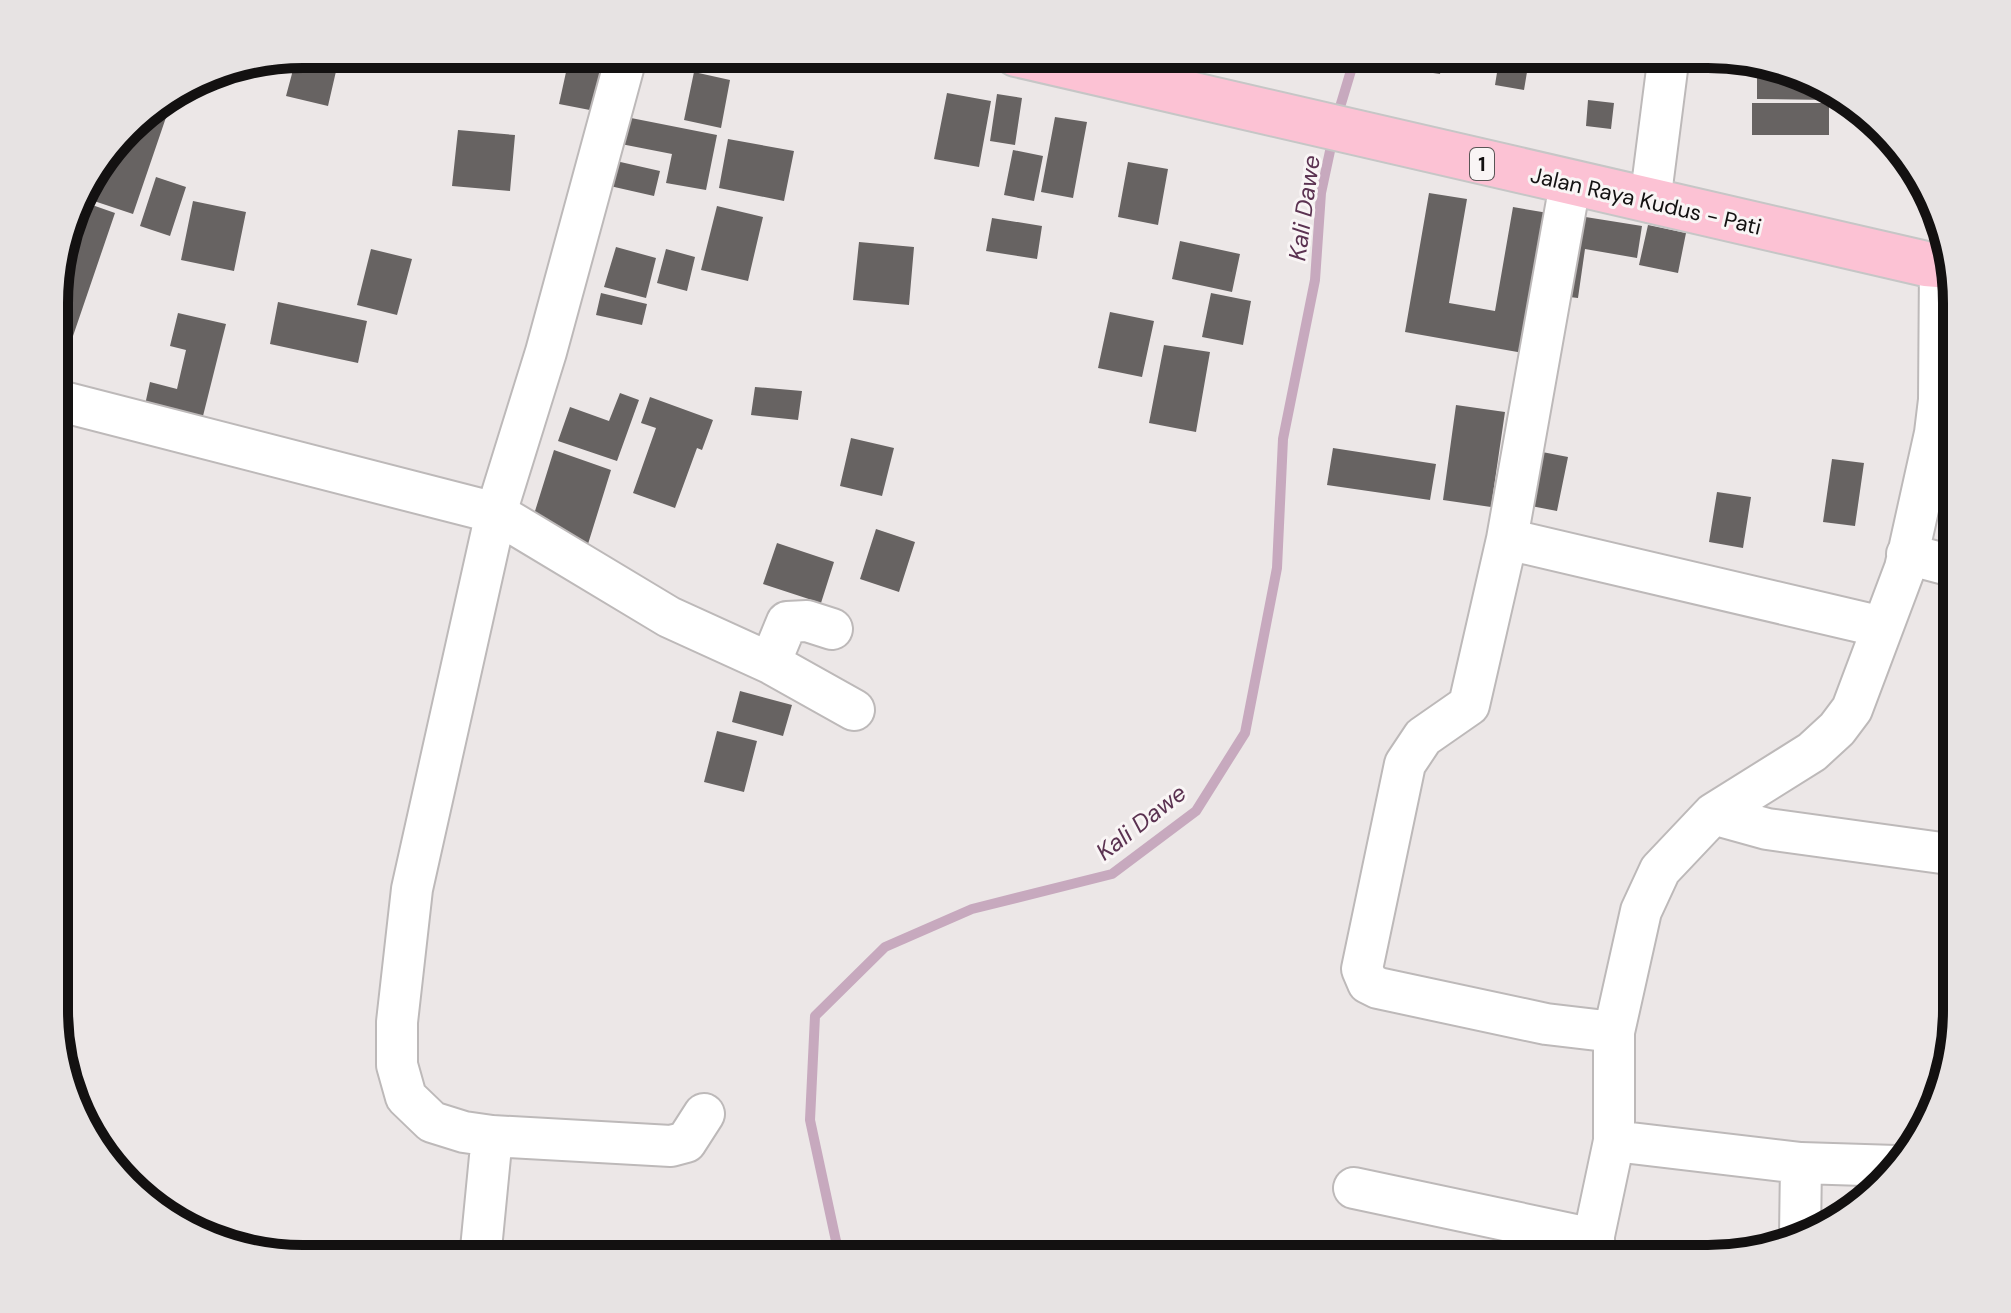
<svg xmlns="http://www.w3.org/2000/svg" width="2011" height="1313" viewBox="0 0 2011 1313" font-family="'DM Sans',sans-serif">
	<rect width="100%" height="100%" fill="#ece7e7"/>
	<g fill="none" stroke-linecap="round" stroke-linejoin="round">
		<!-- stream -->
		<path stroke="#c7a9be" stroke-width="10" d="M1337,117l19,-63
			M845,1259l-9,-18 -26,-121 5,-104 70,-69 87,-38 140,-35 84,-63 49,-78 32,-165 6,-129 32,-159 6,-87 12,-56"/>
	</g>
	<!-- building -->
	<path fill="#676362" d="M340,54l-12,52 -42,-10 11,-41z
		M570,54h37l-12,57 -36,-7z
		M1415,54h29l-4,20 -28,-4z
		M1459,54h30l-4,18 -29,-6z
		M1500,54h30l-6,36 -29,-5z
		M1630,54h31l-3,19 -30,-5z
		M1757,62l30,5 43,21v12l-73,-1z
		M694,72l36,8 -9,48 -37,-8z
		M947,93l44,8 -12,66 -45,-8z
		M174,94l-41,120 -54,-18 60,-80z
		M997,94l25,4 -7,47 -25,-4z
		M1588,100l26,3 -3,26 -25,-3z
		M1752,103h77v32h-77z
		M626,117l91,18 -11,55 -40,-7 6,-29 -51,-10z
		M1055,117l32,5 -14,76 -32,-6z
		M458,130l57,5 -5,56 -58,-5z
		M728,139l66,12 -10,50 -65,-13z
		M1013,150l30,6 -9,45 -30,-6z
		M616,161l44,10 -6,25 -44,-10z
		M1128,162l40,7 -10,56 -40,-8z
		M156,177l30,10 -16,49 -30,-10z
		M1429,193l38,6 -18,104 46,8 18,-104 41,7 -25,140 -124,-22z
		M78,200l37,13 -42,123 -17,-6v-59z
		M193,201l53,11 -12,59 -53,-11z
		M717,206l46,11 -15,64 -47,-11z
		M1573,215l69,11 -5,32 -52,-9 -7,49 -17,-2z
		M992,218l50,8 -5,33 -51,-8z
		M1648,225l38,8 -8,40 -39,-8z
		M1180,241l60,13 -8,38 -60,-13z
		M859,242l55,5 -5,58 -56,-5z
		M616,247l40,11 -10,40 -42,-11z
		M371,249l41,10 -15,56 -40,-10z
		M666,249l29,8 -8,34 -30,-8z
		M601,293l46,11 -5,21 -46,-10z
		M1211,293l40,8 -8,44 -41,-8z
		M278,302l89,19 -9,42 -88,-19z
		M1110,312l44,9 -12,56 -44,-9z
		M178,313l48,11 -26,104 -57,-14 7,-32 27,7 9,-39 -16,-4z
		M1164,345l46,7 -14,80 -47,-9z
		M755,387l47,4 -4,29 -47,-5z
		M620,393l19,7 -22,61 -59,-20 12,-34 39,14z
		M650,397l63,23 -11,30 -5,-2 -22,60 -42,-15 23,-65 -15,-5z
		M1456,405l49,7 -14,95 -48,-7z
		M851,438l43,10 -12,48 -42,-10z
		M1333,448l103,16 -6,36 -103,-15z
		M554,450l57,20 -23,74 -57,-20z
		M1537,451l31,6 -11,54 -31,-6z
		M1832,459l32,4 -9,63 -32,-4z
		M1717,492l34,5 -8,51 -34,-6z
		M876,529l39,13 -16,50 -39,-13z
		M777,543l57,19 -13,41 -58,-19z
		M740,691l52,14 -9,31 -51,-14z
		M717,731l40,10 -13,51 -40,-10z"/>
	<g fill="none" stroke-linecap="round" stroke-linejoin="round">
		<!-- street casing -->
		<g stroke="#bdb9b9" stroke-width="44">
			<path id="street" d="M1570,184l-63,355 -38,166 -46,32 -18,27 -43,205 6,14 10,5 168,36 68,8
				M1650,202l19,-148
				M56,400l440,113 173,104 101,46 84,47
				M1507,539l375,88
				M1907,554l49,13
				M770,663l17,-41 20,-1 25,8
				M1713,814l54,15 189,26
				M492,1136l179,10 15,-4 18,-28
				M1614,1141l187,22 95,3
				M1354,1188l240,51
				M1800,1235l1,-72
				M480,1259l12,-123 -28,-4 -32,-10 -26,-25 -9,-32v-43l15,-133 84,-376 50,-161 81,-298
				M1589,1259l25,-118v-109l27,-121 19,-41 53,-56 99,-62 25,-23 15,-20 53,-141 30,-135 4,-33 1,-135"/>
		</g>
		<!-- highway casing -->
		<g stroke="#c6c6c6" stroke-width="48">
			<path id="highway" d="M1016,54l910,210 24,2"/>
		</g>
		<!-- street -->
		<use href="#street" stroke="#fff" stroke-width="40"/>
		<!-- highway -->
		<use href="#highway" stroke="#fcc2d4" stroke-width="44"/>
	</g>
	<g text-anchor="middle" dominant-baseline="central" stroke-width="6" stroke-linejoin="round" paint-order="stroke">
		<!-- shield labels -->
		<rect fill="#f9f5f5" stroke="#585555" stroke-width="2" x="1470" y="148" width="24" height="32" rx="6"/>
		<g font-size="20" font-weight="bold" fill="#131111">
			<text x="1482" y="164">1</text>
		</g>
		<!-- street labels -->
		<g font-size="22" fill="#131111" stroke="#f9f5f5">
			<text transform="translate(1646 201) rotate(13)">Jalan Raya Kudus - Pati</text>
		</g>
		<!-- water labels -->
		<g font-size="24" font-style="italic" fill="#5b3251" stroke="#f9f5f5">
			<text transform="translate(1304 208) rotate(-82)">Kali Dawe</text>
			<text transform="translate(1141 822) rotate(-38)">Kali Dawe</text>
		</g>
	</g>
	<!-- crop -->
	<path d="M0 0H2011V1313H0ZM303 68H1708A235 235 0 0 1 1943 303V1010A235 235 0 0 1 1708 1245H303A235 235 0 0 1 68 1010V303A235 235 0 0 1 303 68Z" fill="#e7e3e3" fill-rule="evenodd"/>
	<path fill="none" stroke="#131111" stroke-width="10" d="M303 68H1708A235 235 0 0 1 1943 303V1010A235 235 0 0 1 1708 1245H303A235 235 0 0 1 68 1010V303A235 235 0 0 1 303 68Z"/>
</svg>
